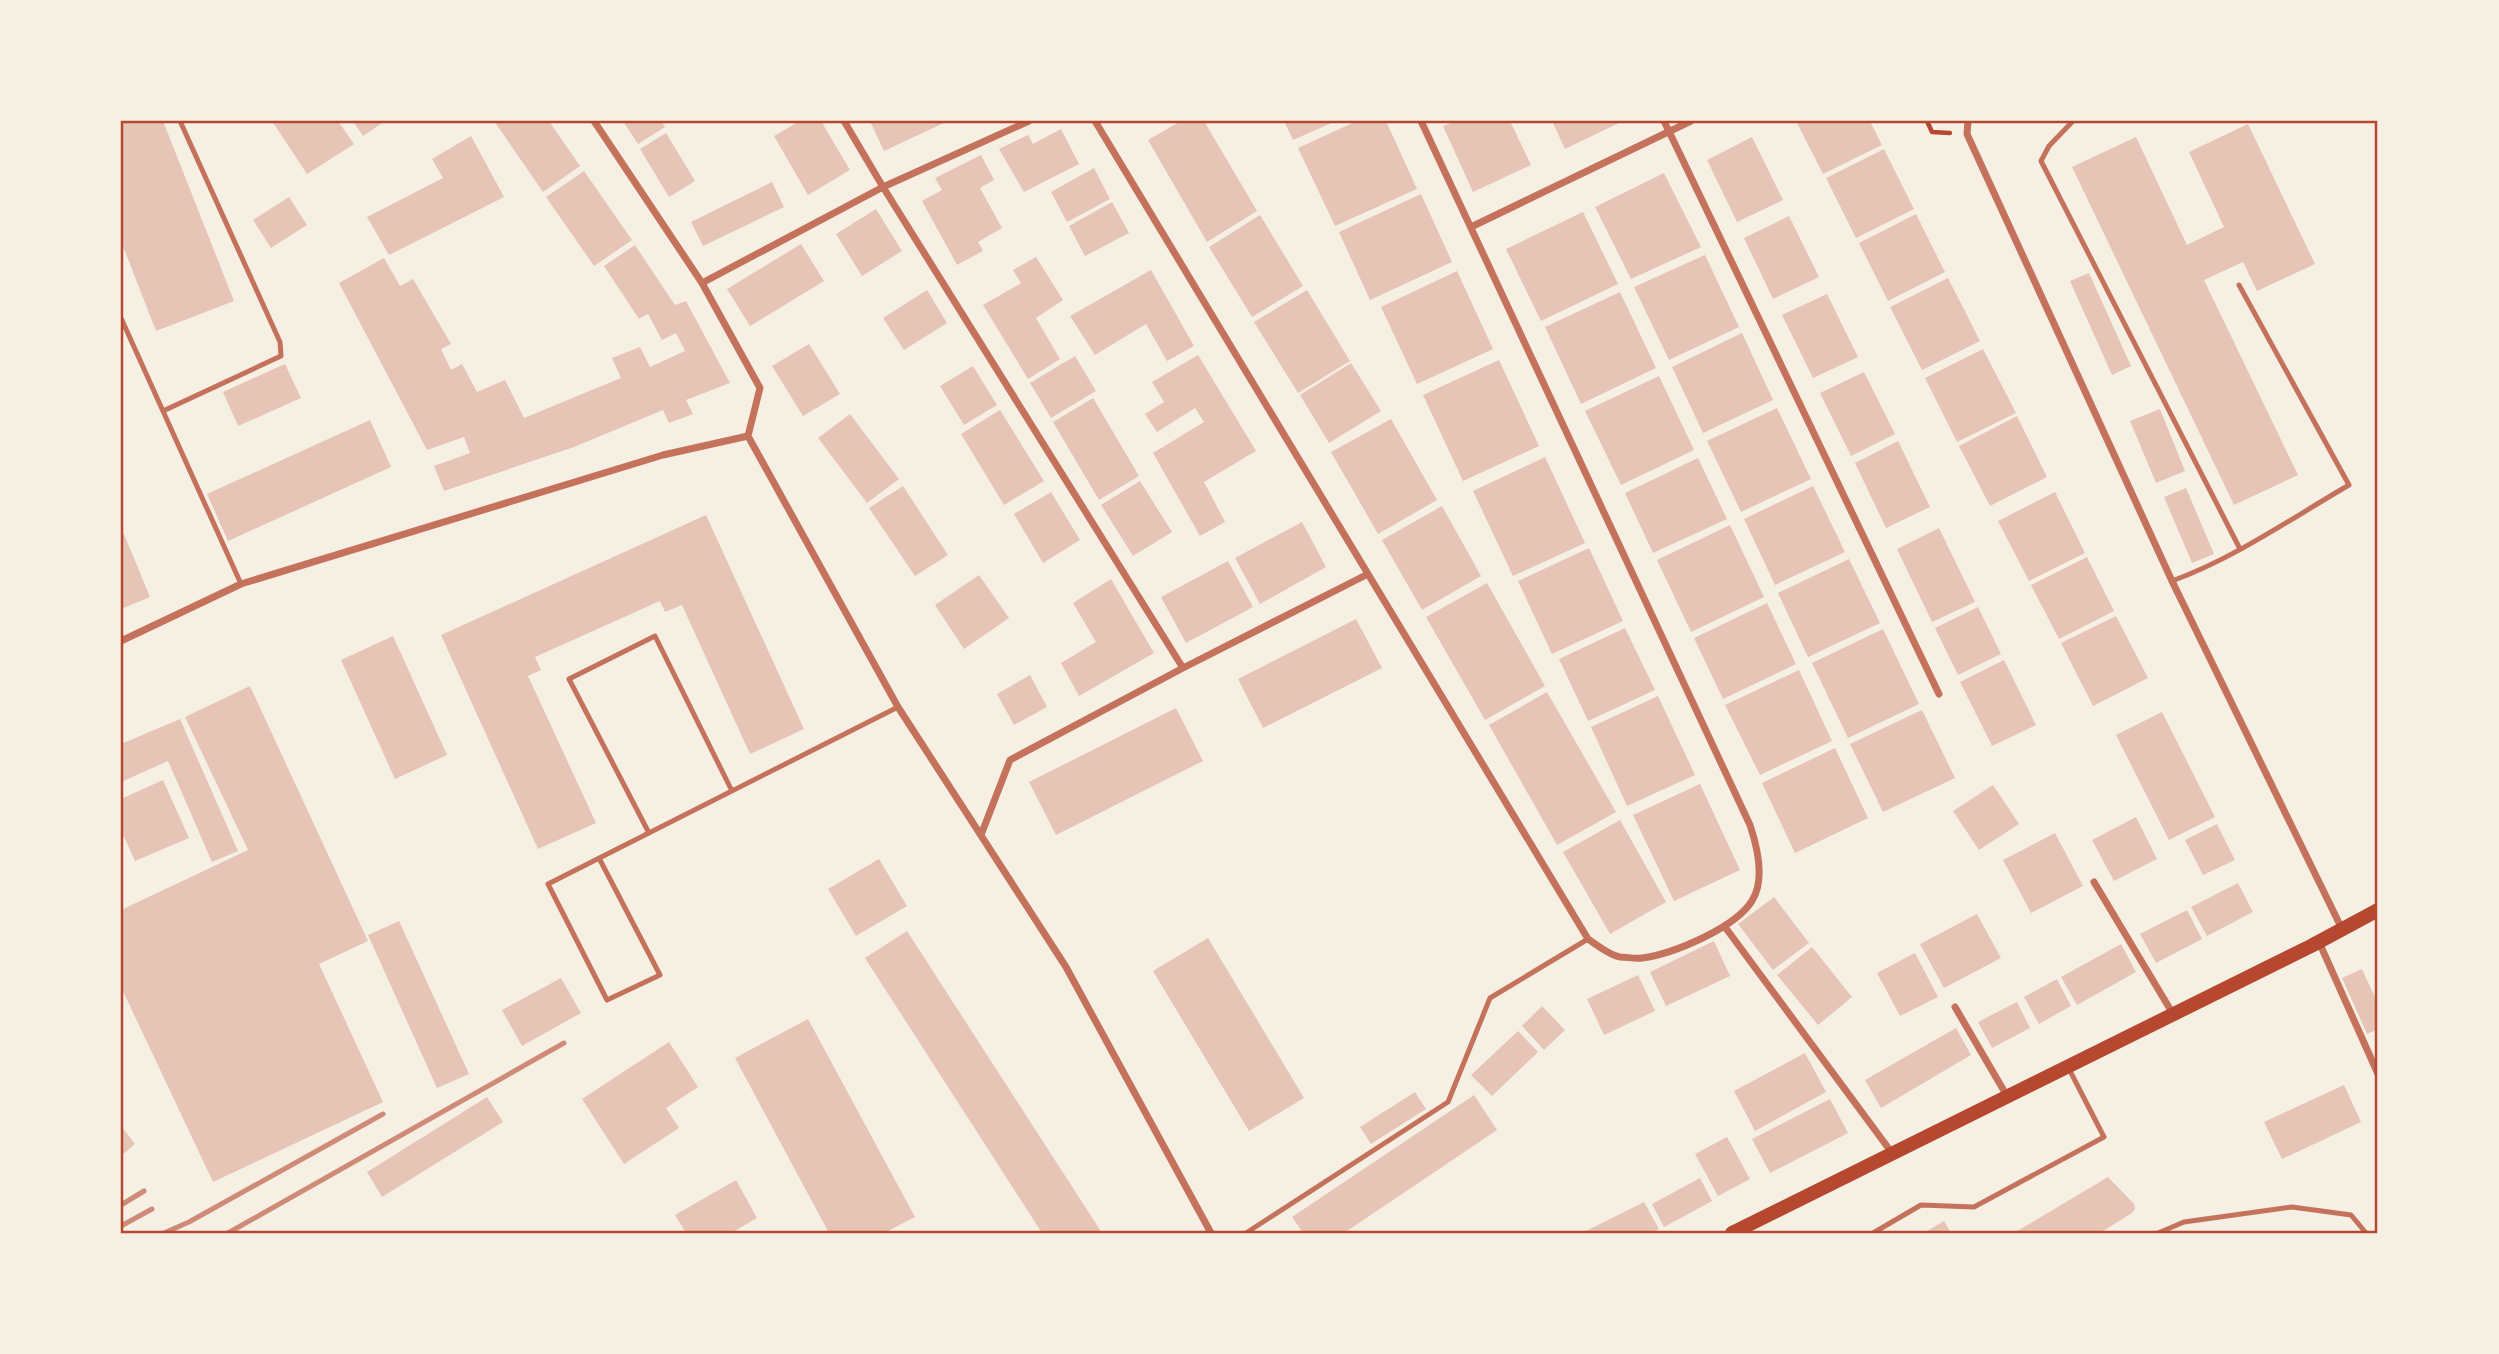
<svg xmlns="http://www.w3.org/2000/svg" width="2499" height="1354" viewBox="0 0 2499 1354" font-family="'Open Sans',sans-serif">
	<rect width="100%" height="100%" fill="#f6efe4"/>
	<!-- building -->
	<path fill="#e6c5b7" d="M121,121h42l71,180 -78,30 -35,-90z
		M272,121h66l16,23 -47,30z
		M353,121h32l-22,15z
		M494,121h55l31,45 -37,26z
		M623,121h38l4,6 -27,17z
		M800,121h21l29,49 -42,25 -34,-59z
		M870,121h78l-64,30z
		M1181,121h23l53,90 -50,31 -59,-102z
		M1284,121h52l-43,19z
		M1357,121h29l31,68 -82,37 -37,-78z
		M1456,121h54l21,44 -58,27 -30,-66z
		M1552,121h71l-58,28z
		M1796,121h74l12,24 -59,29z
		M2248,124l67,140 -58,27 -14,-29 -39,18 94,195 -64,30 -162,-338 64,-30 51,108 37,-18 -35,-75z
		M1061,129l18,35 -55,28 -25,-43 29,-14 5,9z
		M666,133l29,48 -26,16 -29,-48z
		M471,136l33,61 -115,58 -22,-38 76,-39 -11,-19z
		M1752,137l31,63 -46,22 -30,-62z
		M1884,149l30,60 -58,29 -30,-60z
		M981,155l13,25 -14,8 22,40 -24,14 5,9 -26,14 -35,-64 20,-11 -7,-12z
		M1094,168l16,31 -43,23 -16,-30z
		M584,171l48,69 -38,26 -48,-69z
		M1664,173l37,74 -70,32 -36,-72z
		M772,182l12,25 -81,39 -12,-24z
		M1421,194l31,68 -82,38 -31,-68z
		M289,197l18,28 -36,23 -18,-28z
		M1112,202l17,31 -44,23 -16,-30z
		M876,209l26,42 -40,25 -26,-42z
		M1583,212l35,72 -77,37 -35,-72z
		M1916,214l29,58 -57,29 -29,-58z
		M1260,215l43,71 -51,31 -43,-70z
		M1789,216l30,61 -46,22 -29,-61z
		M801,244l23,37 -74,45 -23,-37z
		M635,245l40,60 11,-4 44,82 -44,17 7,14 -24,9 -6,-13 -89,37 -130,44 -10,-25 36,-13 -6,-16 -37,13 -88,-167 45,-25 16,28 13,-7 38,65 -10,5 10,21 11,-6 15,28 28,-12 19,38 97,-40 -9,-20 28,-11 10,20 35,-16 -9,-18 -14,7 -14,-26 -9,5 -35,-53z
		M1705,255l34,72 -70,33 -35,-73z
		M1036,257l27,43 -27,18 24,41 -32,20 -45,-74 38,-22 -8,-13z
		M1151,270l43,76 -27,15 -21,-37 -51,31 -25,-39z
		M1457,271l36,78 -76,35 -36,-77z
		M2089,273l42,93 -19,9 -42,-94z
		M1948,278l32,63 -58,29 -32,-63z
		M927,290l20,33 -43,27 -21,-32z
		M1307,290l43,71 -52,32 -44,-71z
		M1620,292l36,76 -75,36 -36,-77z
		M1827,294l31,63 -45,21 -31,-63z
		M1742,333l31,67 -70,33 -31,-66z
		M809,344l31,50 -37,22 -31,-50z
		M1983,349l33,64 -59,29 -32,-64z
		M1198,355l58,96 -52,31 21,40 -25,14 -47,-83 51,-31 -9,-14 -38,24 -12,-18 19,-12 -12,-20z
		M1075,356l21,35 -45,27 -21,-35z
		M1499,360l40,86 -76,35 -40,-86z
		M1351,363l30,48 -52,32 -29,-48z
		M285,364l16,34 -63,28 -15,-34z
		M973,366l24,39 -33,20 -24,-39z
		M1864,372l31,62 -44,22 -31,-63z
		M1659,376l35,74 -73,35 -36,-74z
		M1093,398l46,78 -40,24 -46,-78z
		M1777,408l34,71 -70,33 -34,-71z
		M2160,409l25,62 -29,12 -26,-62z
		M1000,410l44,71 -40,24 -43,-71z
		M850,414l49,65 -32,24 -49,-65z
		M2017,416l30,61 -57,29 -31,-60z
		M1391,419l46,81 -59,34 -47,-82z
		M370,420l21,47 -163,74 -21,-47z
		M1898,441l32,66 -44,21 -31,-65z
		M1545,457l40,86 -72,33 -40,-85z
		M1698,458l29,61 -74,34 -28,-60z
		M1140,481l32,51 -39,24 -32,-51z
		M903,486l45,69 -33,21 -46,-68z
		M1813,486l32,66 -70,33 -31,-66z
		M2186,488l28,66 -22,9 -28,-66z
		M1051,492l29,48 -37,23 -29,-49z
		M2055,492l30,61 -56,28 -31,-60z
		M1442,506l39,70 -59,34 -40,-70z
		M706,515l98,214 -54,25 -68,-149 -17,7 -5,-11 -125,56 6,13 -13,6 68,147 -58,26 -97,-214z
		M1302,522l24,45 -66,37 -25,-46z
		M1730,525l34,72 -73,35 -34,-72z
		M121,527l29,70 -29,12z
		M1939,528l36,74 -43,20 -35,-73z
		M1589,548l34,73 -71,33 -34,-73z
		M2087,557l27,54 -55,28 -28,-54z
		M1849,559l31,64 -72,34 -30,-64z
		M1228,561l25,46 -67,36 -25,-46z
		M979,575l30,43 -45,31 -29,-44z
		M1111,579l43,74 -75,43 -18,-33 35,-21 -23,-39z
		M1487,583l58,103 -60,34 -59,-103z
		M1767,603l29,61 -73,35 -29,-61z
		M1978,607l23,47 -43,21 -23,-47z
		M2116,616l32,62 -55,28 -32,-63z
		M1356,619l26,49 -119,60 -25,-49z
		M1625,628l30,62 -67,31 -29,-62z
		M1883,629l36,75 -71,34 -36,-75z
		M393,636l54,119 -52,24 -54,-119z
		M2004,660l32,65 -44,21 -32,-64z
		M1799,670l33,71 -72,34 -35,-70z
		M1030,675l17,32 -33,18 -17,-31z
		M250,686l118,255 -49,23 64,138 -170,80 -92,-195v-77l127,-60 -63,-133z
		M1547,692l69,120 -59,33 -68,-120z
		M1658,696l37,79 -68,31 -36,-79z
		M1176,708l27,53 -147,74 -27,-53z
		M1922,710l33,68 -72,34 -33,-68z
		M2162,712l53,105 -46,23 -53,-105z
		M180,719l58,132 -26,11 -44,-101 -47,21v-38z
		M1835,748l33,70 -73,35 -33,-70z
		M163,780l26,58 -54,23 -14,-31v-31z
		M1700,784l40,86 -66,31 -41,-86z
		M1993,785l26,39 -40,26 -26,-39z
		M2136,817l21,42 -43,22 -22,-41z
		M1620,820l46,82 -56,32 -47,-82z
		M2217,824l18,36 -32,15 -18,-35z
		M2055,833l28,53 -52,27 -28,-53z
		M879,859l28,47 -51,30 -28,-47z
		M2238,883l15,29 -46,24 -16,-29z
		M1774,897l35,46 -36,27 -35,-46z
		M2187,910l15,29 -46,24 -16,-29z
		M1977,914l24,44 -57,30 -24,-44z
		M399,921l70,153 -32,14 -69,-153z
		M907,931l195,302h-60l-177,-275z
		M1208,938l96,160 -55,33 -96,-160z
		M1714,941l16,35 -64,30 -16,-34z
		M2121,944l15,28 -59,33 -16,-28z
		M1812,947l40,50 -34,28 -41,-50z
		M1915,953l23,44 -38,19 -23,-43z
		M2362,969l16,35v25l-11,5 -25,-56z
		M1638,975l17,36 -51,24 -17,-36z
		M561,978l20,35 -59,33 -20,-36z
		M2057,979l14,27 -32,18 -15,-27z
		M2017,1002l13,26 -38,20 -14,-26z
		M1542,1006l23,24 -21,20 -22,-24z
		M808,1019l107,198 -31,16h-55l-94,-175z
		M1956,1028l15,27 -90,53 -16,-28z
		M1518,1031l20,21 -46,44 -21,-21z
		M669,1042l29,45 -32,21 13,20 -55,36 -42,-65z
		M1805,1053l21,39 -71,39 -21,-40z
		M2344,1085l17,37 -79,37 -18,-37z
		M1415,1092l11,17 -55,35 -11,-17z
		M1474,1095l23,35 -153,103h-41l-11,-16z
		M487,1097l16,25 -121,75 -15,-25z
		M1830,1099l18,34 -78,40 -18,-34z
		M121,1126l14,18 -14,12z
		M1727,1137l23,42 -32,17 -23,-42z
		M2108,1177l26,27 1,5 -3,4 -32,20h-86z
		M1700,1178l12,23 -48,26 -12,-23z
		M736,1180l21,38 -26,15h-45l-11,-18z
		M1644,1202l15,27 -8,4h-69z
		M1944,1221l7,12h-27z"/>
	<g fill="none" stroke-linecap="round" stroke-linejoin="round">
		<!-- path -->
		<path stroke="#b5482f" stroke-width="4.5" d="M1927,121l5,11 18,1"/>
		<!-- service -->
		<path stroke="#c5725c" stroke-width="5" d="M2073,121l-24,25 -8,15 199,388
			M121,318l120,266
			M163,411l118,-55 -1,-14 -100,-221
			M2172,581c63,-23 120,-63 177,-96l-110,-200
			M649,833l-80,-154 86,-43 77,155
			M599,858l61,117 -53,25 -59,-116 350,-177
			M1246,1233l202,-131 42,-104 98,-59
			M1873,1233l48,-28 53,2 130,-70 -36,-70
			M2158,1233l26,-11 108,-15 59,8 15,18"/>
		<!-- minor -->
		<path stroke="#c5725c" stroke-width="7" d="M594,121l108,162 58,105 -12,48 150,271 168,260 145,266
			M844,121l39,66 300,481 -173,92 -29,75
			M1095,121l493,818c9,6 21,16 32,18 7,0 15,2 22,1 31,-4 96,-31 111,-59 12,-21 4,-53 -3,-74l-329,-704
			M1664,121l275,573
			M1968,121l-1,13 205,447 170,348
			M1471,227l220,-106
			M702,283l181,-96 146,-66
			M121,641l120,-57 422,-129 85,-19
			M1183,668l185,-94
			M2094,882l79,132
			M1725,927l167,226
			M2319,942l59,132
			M1955,1007l52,89"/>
		<!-- secondary -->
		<path stroke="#b5482f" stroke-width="14" d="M1732,1233l579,-287 67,-36"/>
		<!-- rail -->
		<path stroke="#cf8b77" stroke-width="5" d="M121,1205l23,-14
			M121,1226l31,-17
			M164,1233l25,-11 194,-108
			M228,1233l336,-190"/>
	</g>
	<!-- border -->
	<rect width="2499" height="1354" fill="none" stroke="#f6efe4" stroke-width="245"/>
	<rect x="122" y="122" width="2254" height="1110" fill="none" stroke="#b5482f" stroke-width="2.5"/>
</svg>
